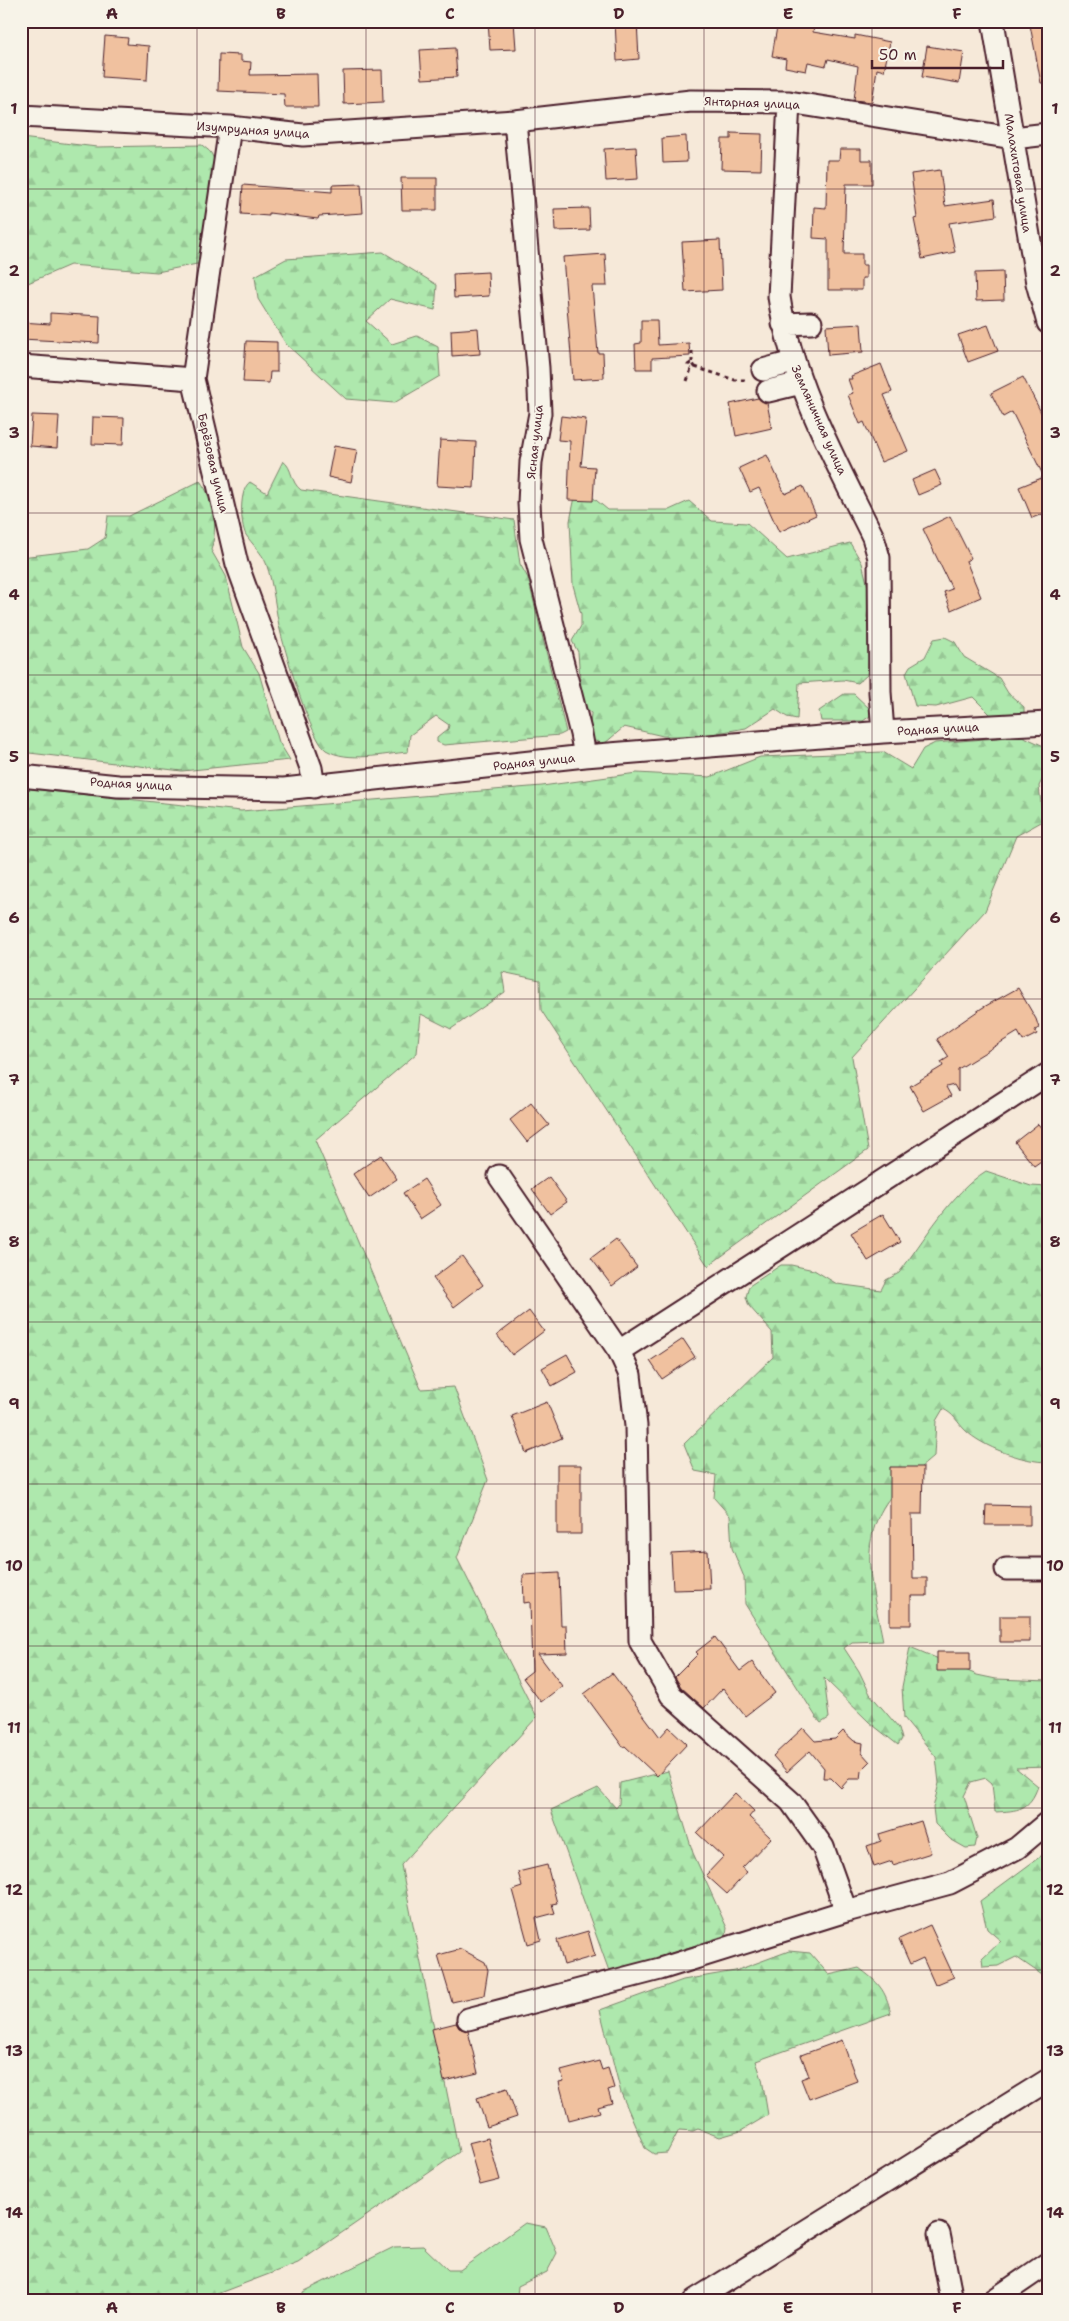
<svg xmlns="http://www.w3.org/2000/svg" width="1069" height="2321" viewBox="0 0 1069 2321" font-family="'Shantell Sans',sans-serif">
	<defs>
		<pattern id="forest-firs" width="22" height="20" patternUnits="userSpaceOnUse" patternTransform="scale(1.25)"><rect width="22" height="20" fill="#aee8ad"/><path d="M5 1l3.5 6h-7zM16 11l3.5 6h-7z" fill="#97c795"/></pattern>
	</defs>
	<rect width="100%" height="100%" fill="#f6e9d9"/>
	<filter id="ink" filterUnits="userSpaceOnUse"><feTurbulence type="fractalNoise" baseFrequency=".02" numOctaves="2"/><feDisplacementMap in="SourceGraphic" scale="10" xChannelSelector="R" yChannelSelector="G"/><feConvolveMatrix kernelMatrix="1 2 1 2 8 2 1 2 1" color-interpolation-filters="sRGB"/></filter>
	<g filter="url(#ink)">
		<!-- grass -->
		<path fill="#aee8ad" stroke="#7c846c" d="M525,2223l21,4 11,26 -10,19 -29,14 -1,10 3,4h-217v-8l91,-45 29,-1 25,24h12z"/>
		<!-- forest -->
		<path fill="url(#forest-firs)" stroke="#7c846c" d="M21,138l76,9 105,-2c3,3 7,5 9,8 13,21 -5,85 -9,110l-45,9 -87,-7 -49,21z
			M383,252l54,33 -2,25 -45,-11 -24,22 26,23 25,-8 21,11 2,29 -46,27 -48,-4 -60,-55 -28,-45 -3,-23 31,-17z
			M283,461c10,7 7,21 18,29l213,30 6,44 8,14 38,154 -6,3 -116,10 -7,-3v-4l11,-9 1,-4 -13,-9 -26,19 -2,17c-24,2 -60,11 -82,-2 -15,-10 -40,-96 -45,-116 -6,-23 -7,-49 -15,-71 -4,-10 -14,-19 -20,-28 -6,-11 -7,-46 4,-53l17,11z
			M200,481c15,19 18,47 11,69l15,26 17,71 16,26 20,69 11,18 -108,11 -161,-19v-195l67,-8 17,-11 3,-22h21z
			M591,496l17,14h61l20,-9 23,20 35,2 40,36 63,-16 12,20 7,28 -2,26 4,13 -4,45 -9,8 -15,-3 -44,3 -2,36 -10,-2 -12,-8 -29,19 -46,8h-37l-39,-9 -20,17 -15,-5 2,-26 -9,-7 -4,-54 -6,-11 9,-15v-12l-8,-29 -3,-64 5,-24z
			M945,637l10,5 9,15 35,21 9,15 16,14v5l-9,5 -23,-1 -19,-19 -37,10 -21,-1 -9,-33 4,-7 15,-9 9,-18z
			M844,694h10l16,15v7l-7,5h-42l-2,-10z
			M1022,736l24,11 2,21 -9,18 4,35 -27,15 -31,75 -133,146 16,93 -160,116 -167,-256 -1,-30 -38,-8 3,20 -54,37 -30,-15 -4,39 -102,87 106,249 33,-2 34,93 -31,78 80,159 -136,148 58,287 -161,111 -97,37h-180v-1512l220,23 301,-25 95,-13 73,4 50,-20 123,-5 28,17 12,-20 12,-6z
			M986,1171l45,15 17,1v275c-24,0 -66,-15 -83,-32 -8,-8 -11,-16 -22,-21l-7,12 -2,35c-13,12 -31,24 -42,39 -37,46 -19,93 -9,146l-31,1 -8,6 15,23 11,23 29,34 3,11 -4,6 -29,-23 -45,-44 5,40 -8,5 -5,-6 -71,-113 -1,-27 -12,-29 -2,-32 -16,-18 2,-23 -21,-4 -11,-27 89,-87 -1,-25 -23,-26 -3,-9 3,-11 32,-21h10l23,5 23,14 44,6 5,-10 13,-7c25,-33 52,-80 87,-102z
			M910,1647l67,28 19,4 52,2v86l-32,1 22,18c-8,24 -20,25 -43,26l-3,-29 -6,-5 -15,4 -7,14 13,42 -2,9 -9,1 -16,-9 -15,-15 -2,-16 6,-25 -3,-26 -32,-39 -2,-31z
			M668,1771l25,82 34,75 -1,7 -111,37 -6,-1 -58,-161 47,-22 18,20 3,-4 1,-21z
			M1045,1853h3v126l-32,-22 -18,9 -15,1 -1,-8 19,-18 -14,-12 -7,-28z
			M789,1951l21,2 19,22 30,-7c20,15 26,21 32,45l-135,48 6,18 6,36 -27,16 -21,6 -22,-8 -5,2 -14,-1 -12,23 -13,1 -9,-6 -24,-55 -21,-83 83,-30 52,-9z"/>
		<!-- building -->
		<path fill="#f0c19f" stroke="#4a1f2b" d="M488,21h26l2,28 -26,1z
			M615,21h22l2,38 -22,2z
			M778,21h27l-1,3 10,2 -1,6 42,7v-4l35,7 -6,29 -7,-2 -5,33 -18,-2 4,-34 -30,-7 -2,7 -18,-4 -2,9 -21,-4 1,-8 -14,-3z
			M1048,22v61h-7l-11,-58z
			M105,36l23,2 -1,6 22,2 -2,34 -45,-3z
			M927,46l37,6 -5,31 -37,-6z
			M455,48l2,29 -35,2 -2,-29z
			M219,54l22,1v6l10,1 -1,13 67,-1 1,33h-33l-1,-13 -66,-3z
			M382,70l1,32 -39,2 -1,-33z
			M731,133l31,1 -1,36 -40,-1 1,-30h9z
			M686,136l1,26 -24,1 -1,-25z
			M636,147l2,32 -32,2 -2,-32z
			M840,149h21v11h11v24h-26l-2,70h18v11h4v13h-4v12h-34v-51l-15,-1 1,-31 12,1 1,-48h12z
			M940,170l5,36 49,-7 2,17 -47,7 6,29 -33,7 -8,-40 3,-1 -6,-44z
			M401,178h36v32h-35z
			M361,184l2,29 -44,3 -1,3 -49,-6v3l-28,-2 2,-29 89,7v-7z
			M589,208l1,22 -35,1 -1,-22z
			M720,240l2,50 -37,2 -3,-50z
			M605,254l2,32h-15l6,67h5l1,25 -31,2 -10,-123z
			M488,272l1,24 -35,2 -1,-24z
			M1003,272l1,28 -28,1 -1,-28z
			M50,313l50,3 -1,27 -78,-4v-17l29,2z
			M641,320h16l1,25 31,-2 1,13 -38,2v11h-16l-1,-25 6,-1z
			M861,324l2,28 -35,3 -2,-29z
			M988,325l10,26 -30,11 -10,-27z
			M478,328l2,26 -28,2 -1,-26z
			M246,341l31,1v30h-7l-1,11 -26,-1z
			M881,364l11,28 -8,3 24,56 -27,11 -17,-40 -4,2 -12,-29 5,-2 -5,-14h4l-1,-3z
			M1023,377l25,49v86l-16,6 -13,-31 25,-10 -32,-65 -9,5 -12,-24z
			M758,398l9,5 5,25 -36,8 -6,-32z
			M32,415l27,1 -2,32 -27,-2z
			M561,416l25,3 -5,47 14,1 -2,34 -25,-1 2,-59 -12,-1z
			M93,417l31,1 -1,27 -31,-1z
			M440,440l36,2 -2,46 -37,-2z
			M334,446l23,4 -6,32 -23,-5z
			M767,455l18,39 18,-8 13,29 -37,17 -20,-44 -9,4 -11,-24z
			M935,470l7,15 -24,10 -6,-15z
			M950,516l21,42 -5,3 15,36 -30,13 -7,-18 8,-3 -29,-60z
			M1018,988l18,31 3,9 -4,2 2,4 -14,7 -5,-9 -60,37v23l-4,-7 -8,2 5,9 -27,15 -14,-25 33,-20 -2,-4 8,-5 -12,-18 45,-31z
			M531,1103l18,22 -22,17 -17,-22z
			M1038,1124l10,12v20l-14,10 -19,-24z
			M381,1155l16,24 -28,19 -16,-24z
			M549,1177l18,25 -17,12 -18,-25z
			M424,1179l17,26 -21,14 -17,-26z
			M883,1214l17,28 -32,19 -17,-28z
			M616,1239l21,28 -25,19 -21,-28z
			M462,1256l21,29 -29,22 -21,-29z
			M529,1311l15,20 -32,24 -15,-20z
			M683,1339l12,18 -33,22 -12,-18z
			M567,1354l10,18 -25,14 -10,-18z
			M547,1402l15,36 -36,15 -14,-37z
			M557,1465h24v69h-24z
			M890,1467h33l-1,47h-10l1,64h14v18h-16v29h-21z
			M986,1505l44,1v19h-45z
			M708,1551l2,38 -37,1 -2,-37z
			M559,1573l2,52h5l1,28 -29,1 24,32 -21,16 -18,-24 9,-7 -2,-69 -6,1 -1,-28z
			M1000,1616h30v26h-30z
			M715,1637l25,34 12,-9 23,31 -30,23 -22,-28 -19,20 -23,-21 -6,-10 23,-23 -2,-2z
			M937,1652h33v19h-33z
			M612,1673l48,64 9,-10 18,17 -30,32 -32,-30 -2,1 -39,-53z
			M803,1728l12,13 20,-2 8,-8 11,10 9,2 -1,10 8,9 -9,9 -1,8h-11l-8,9 -10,-10h-8l1,-10 -14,-17 -23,21 -14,-16z
			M735,1793l19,18 -5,6 22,21 -29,30 5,4 -20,22 -21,-19 17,-18 -26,-24z
			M921,1821l10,32 -38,12 -1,-4 -18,6 -7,-21 14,-5 -2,-7z
			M547,1865l10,38 -5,1 3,9 -19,5 5,22 -13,4 -15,-54 9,-3 -4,-15z
			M930,1925l24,52 -19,8 -12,-27 -13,6 -11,-25z
			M588,1931l7,25 -31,9 -7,-25z
			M461,1949l24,13 3,8 -4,25 -32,7 -14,-47z
			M456,2023l3,5 9,3 10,42 -34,8 -12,-52z
			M842,2040l15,41 -48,18 -8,-20 8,-3 -8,-21z
			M599,2061l3,9 6,-2 6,20 -6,2 4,13 -14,4 2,5 -31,8 -10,-38 5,-1 -3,-10z
			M507,2088l10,29 -30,10 -10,-29z
			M488,2138l12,42 -20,5 -12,-42z"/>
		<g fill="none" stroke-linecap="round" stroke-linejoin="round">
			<!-- minor casing -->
			<g stroke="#4a1f2b" stroke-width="25">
				<path id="minor" d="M993,21l44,262 11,40
					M789,102l-10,195c13,86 56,163 94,240l6,21 1,134 3,40
					M21,116l209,11 73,8 212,-14 176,-20 98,1 224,36 35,-4
					M515,121l23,247 2,45 -9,49 -2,41 2,36 50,195 4,22
					M230,127l-37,252 44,185 74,204 3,19
					M783,324l28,-1
					M21,366l172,13
					M763,370l30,-8
					M768,391l33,-8
					M21,776l97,10 166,3 301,-33 298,-24 165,-9
					M499,1176l120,175 11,24 6,51 4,215 31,54 120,107 32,45 23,64
					M619,1351l429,-277
					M1006,1569h42
					M468,2019l192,-50 186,-58 104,-28 67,-35 31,-26
					M939,2234l13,66
					M695,2300l353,-220
					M994,2300l54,-37"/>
			</g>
			<!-- path -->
			<path stroke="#4a1f2b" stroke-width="3" stroke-dasharray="4 4" stroke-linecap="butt" d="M692,351v11
				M695,367l40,13h12
				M687,381l4,-12 4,-2 -3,-5 -4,3 3,4"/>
			<!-- minor -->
			<use href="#minor" stroke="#f7f3e8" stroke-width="21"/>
		</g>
	</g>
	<!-- grid -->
	<path fill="none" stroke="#4a1f2b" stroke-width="1" stroke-opacity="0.55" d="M197,21v2279M366,21v2279M535,21v2279M704,21v2279M872,21v2279M21,189h1027M21,351h1027M21,513h1027M21,675h1027M21,837h1027M21,999h1027M21,1160h1027M21,1322h1027M21,1484h1027M21,1646h1027M21,1808h1027M21,1970h1027M21,2132h1027"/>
	<g text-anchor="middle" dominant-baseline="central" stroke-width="4" stroke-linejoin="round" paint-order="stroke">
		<!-- street labels -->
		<g font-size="12" fill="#4a1f2b" stroke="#f7f3e8">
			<text transform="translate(752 103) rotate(2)">Янтарная улица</text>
			<text transform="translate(253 130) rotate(4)">Изумрудная улица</text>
			<text transform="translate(1018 173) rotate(81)">Малахитовая улица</text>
			<text transform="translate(819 420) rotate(66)">Земляничная улица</text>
			<text transform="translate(535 442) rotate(-84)">Ясная улица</text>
			<text transform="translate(213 463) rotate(77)">Берёзовая улица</text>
			<text transform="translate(938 729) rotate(-3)">Родная улица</text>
			<text transform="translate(534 762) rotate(-6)">Родная улица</text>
			<text transform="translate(131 784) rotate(3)">Родная улица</text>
		</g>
	</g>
	<!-- margin -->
	<rect width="1069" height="2321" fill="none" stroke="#f7f3e8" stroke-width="55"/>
	<!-- scale -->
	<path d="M872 60v8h131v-8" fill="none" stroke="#4a1f2b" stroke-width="2.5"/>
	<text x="879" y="60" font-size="15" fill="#4a1f2b" stroke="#f7f3e8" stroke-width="4" paint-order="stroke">50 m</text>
	<rect x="28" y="28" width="1014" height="2266" fill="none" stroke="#4a1f2b" stroke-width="2"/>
	<g font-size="16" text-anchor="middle" font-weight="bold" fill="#4a1f2b">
		<text x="112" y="19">A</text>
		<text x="281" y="19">B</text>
		<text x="450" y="19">C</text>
		<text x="619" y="19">D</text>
		<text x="788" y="19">E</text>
		<text x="957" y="19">F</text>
		<text x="14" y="114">1</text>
		<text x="1055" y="114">1</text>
		<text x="14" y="276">2</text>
		<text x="1055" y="276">2</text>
		<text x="14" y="438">3</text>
		<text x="1055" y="438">3</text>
		<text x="14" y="600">4</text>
		<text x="1055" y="600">4</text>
		<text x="14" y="762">5</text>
		<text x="1055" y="762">5</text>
		<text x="14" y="923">6</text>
		<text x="1055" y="923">6</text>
		<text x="14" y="1085">7</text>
		<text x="1055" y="1085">7</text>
		<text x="14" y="1247">8</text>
		<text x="1055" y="1247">8</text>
		<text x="14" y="1409">9</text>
		<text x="1055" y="1409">9</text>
		<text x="14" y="1571">10</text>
		<text x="1055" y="1571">10</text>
		<text x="14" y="1733">11</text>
		<text x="1055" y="1733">11</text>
		<text x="14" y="1895">12</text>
		<text x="1055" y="1895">12</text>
		<text x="14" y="2056">13</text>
		<text x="1055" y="2056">13</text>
		<text x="14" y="2218">14</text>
		<text x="1055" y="2218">14</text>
		<text x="112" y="2313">A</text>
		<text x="281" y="2313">B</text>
		<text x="450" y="2313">C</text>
		<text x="619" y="2313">D</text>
		<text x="788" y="2313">E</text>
		<text x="957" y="2313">F</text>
	</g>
</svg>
